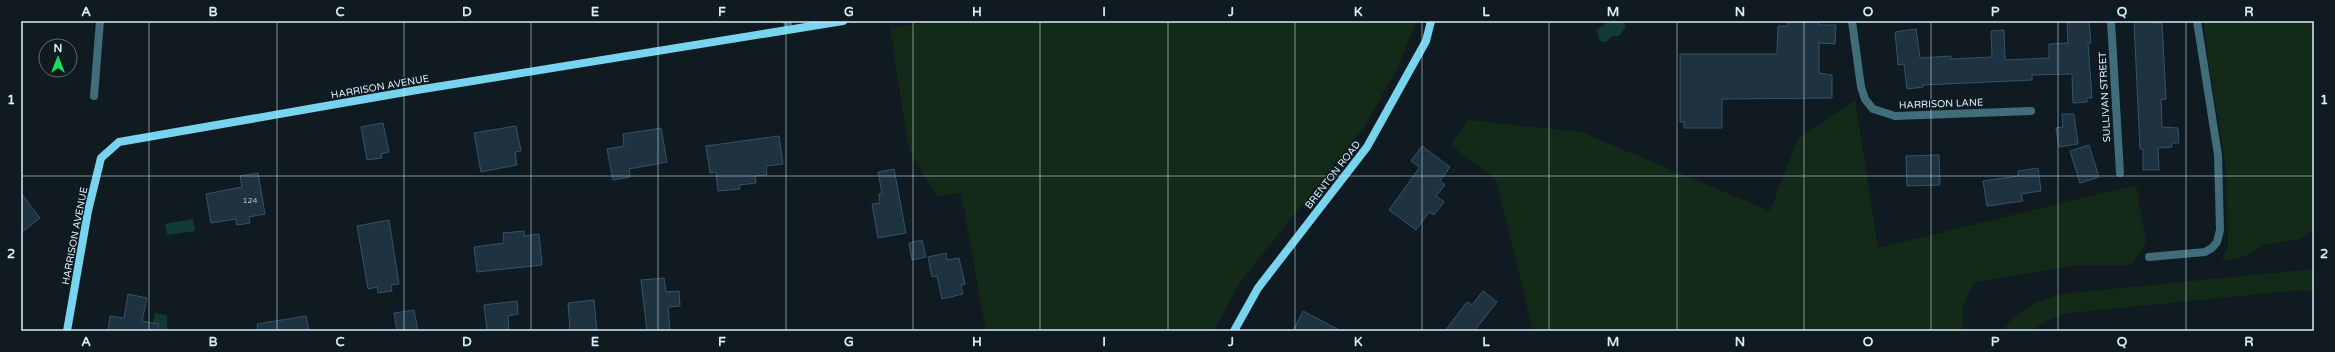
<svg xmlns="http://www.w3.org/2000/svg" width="2335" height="352" viewBox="0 0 2335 352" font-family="'Varela Round',sans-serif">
	<rect width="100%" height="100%" fill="#101b21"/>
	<!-- green -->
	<path fill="#142a18" d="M939,21h477l-19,48 -33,58 -123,154 -28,50h-227l-25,-138 -24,3 -28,-45 -19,-123z
		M2204,21h110v208l-15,10 -34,6 -22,12 -21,4 6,-16 -2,-77 -18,-109z
		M1855,100l23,148 258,-63 10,57 -14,23h-55l-103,17 -11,23v26h-430l-37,-152 -46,-34 18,-25 113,12 189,79 28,-72z
		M2314,269v23l-13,-2 -232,23 -21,7 -17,11h-28c14,-24 43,-34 68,-38z"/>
	<!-- water -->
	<path fill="#103b34" d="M1610,21h13l3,6 -7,9h-7l-6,6 -6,-1 -4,-11z
		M193,219l2,12 -28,4 -2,-11z
		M155,313l12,2v16h-16z"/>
	<!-- building -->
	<path fill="#1f3240" stroke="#335369" d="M1788,21h31v4h17l-1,19 -16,-1v30l13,2v23l-110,1v29h-38v-6h-4v-68h97l1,-28h10z
		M2067,21h22l2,22h-3l4,55h-5v4l-14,1 -1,-29 -40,1v5l-109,5v2l-16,2 -3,-25 -6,1 -3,-33 21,-3 4,29 31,-2v3l41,-2 -1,-26 13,-1 1,30 44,-2v-14l19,-1z
		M2134,22l28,1 4,76 -5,1 1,27 16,1 1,15h-7v4l-14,1 1,22h-16v-21h-3z
		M2062,114h12l4,30 -19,3 -3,-19 7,-1z
		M383,123l6,29 -8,2 1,4 -15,2 -6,-33z
		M516,126l5,25 -6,1 2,13 -36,7 -7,-39z
		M661,128l6,34 -38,7 1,8 -17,3 -6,-31 17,-3 -1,-12z
		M779,136l4,28 -17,2 1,9 -12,1 1,7 -17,2 1,4 -22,2 -2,-19 -6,1 -4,-27z
		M2089,145l10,32 -19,6 -10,-32z
		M1422,146l28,21 -10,14 5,4 -9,11 8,6 -10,13 -5,-3 -13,18 -27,-20 31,-43 -9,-6z
		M1939,155l1,30 -33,1 -1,-30z
		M2038,168l3,23 -20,3 2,7 -36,5 -4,-25 35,-5v-5z
		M894,169l12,64 -28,5 -6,-34 8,-1 -1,-9 3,-1 -4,-21z
		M258,173l7,41 -16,3 1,6 -13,2 -1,-6 -25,4 -5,-29 36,-7 -2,-11z
		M21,193l19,25 -19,15z
		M389,220l10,64 -8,1 1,6 -14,2 -1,-6 -9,2 -11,-63z
		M524,231v5l15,-2 3,31 -65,7 -3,-25 30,-4 -1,-10z
		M922,240l4,17 -14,3 -3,-17z
		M946,253l1,7 12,-2 6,26 -4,1 2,9 -21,5 -5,-23 -5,1 -4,-20z
		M664,278l2,14 13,-1 1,15 -12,1 2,24h-23l-6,-51z
		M1483,291l14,11 -23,29h-29l22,-29 5,3z
		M128,294l19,4 -5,23 16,3v7h-50l2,-15 14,2z
		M594,300l3,31h-27l-2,-28z
		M517,301l1,13 -10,2 1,15h-22l-3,-26z
		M414,310l4,21h-21l-3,-18z
		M1303,311l38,20h-48z
		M306,316l3,15h-51l-1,-7z"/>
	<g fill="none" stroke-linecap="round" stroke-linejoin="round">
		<!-- lane -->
		<path stroke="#416c7a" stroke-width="8" d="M787,21l2,8
			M94,96l6,-75
			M2149,257l56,-5 7,-4 5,-6 3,-12 -2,-75 -21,-134"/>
		<!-- street -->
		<path stroke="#416c7a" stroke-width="8" d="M1852,21l9,66 4,12 8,10 22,7 136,-5
			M2111,21l9,152"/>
		<!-- secondary -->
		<path stroke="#78d3ee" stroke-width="8" d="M67,331l21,-120 13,-53 18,-16 298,-52 426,-69
			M1234,331l24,-43 109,-141 59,-106 5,-20"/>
	</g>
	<!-- grid -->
	<path fill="none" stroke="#d5eefa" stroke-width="1" stroke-opacity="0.55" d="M149,21v310M277,21v310M404,21v310M531,21v310M658,21v310M786,21v310M913,21v310M1040,21v310M1168,21v310M1295,21v310M1422,21v310M1549,21v310M1677,21v310M1804,21v310M1931,21v310M2058,21v310M2186,21v310M21,176h2293"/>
	<g text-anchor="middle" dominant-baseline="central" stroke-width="3" stroke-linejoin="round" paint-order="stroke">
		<!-- number labels -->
		<g font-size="8" fill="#a8bfcc">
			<text x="250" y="200">124</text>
		</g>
		<!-- street labels -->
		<g font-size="10" fill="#d5eefa" stroke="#101b21">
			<text transform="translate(380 87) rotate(-10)">HARRISON AVENUE</text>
			<text transform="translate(2105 97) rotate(-93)">SULLIVAN STREET</text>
			<text transform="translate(1941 104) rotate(-2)">HARRISON LANE</text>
			<text transform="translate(1333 175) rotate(-52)">BRENTON ROAD</text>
			<text transform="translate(75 236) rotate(-79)">HARRISON AVENUE</text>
		</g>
	</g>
	<!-- border -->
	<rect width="2335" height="352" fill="none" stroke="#101b21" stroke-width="44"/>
	<!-- north arrow -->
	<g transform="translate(58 58)"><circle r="19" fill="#101b21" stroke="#5f6f78"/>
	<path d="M0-3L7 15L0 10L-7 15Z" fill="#1cdf57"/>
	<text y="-6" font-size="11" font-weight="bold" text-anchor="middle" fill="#d5eefa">N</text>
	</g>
	<rect x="22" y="22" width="2291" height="308" fill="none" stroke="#d5eefa" stroke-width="1.5"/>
	<g font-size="13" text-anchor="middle" font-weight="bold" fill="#d5eefa">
		<text x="86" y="16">A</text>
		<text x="213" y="16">B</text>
		<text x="340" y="16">C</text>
		<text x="467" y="16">D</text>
		<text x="595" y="16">E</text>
		<text x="722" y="16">F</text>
		<text x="849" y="16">G</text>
		<text x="977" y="16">H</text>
		<text x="1104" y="16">I</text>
		<text x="1231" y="16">J</text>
		<text x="1358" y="16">K</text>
		<text x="1486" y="16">L</text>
		<text x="1613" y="16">M</text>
		<text x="1740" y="16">N</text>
		<text x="1868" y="16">O</text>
		<text x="1995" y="16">P</text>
		<text x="2122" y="16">Q</text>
		<text x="2249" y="16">R</text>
		<text x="11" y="104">1</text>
		<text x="2324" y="104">1</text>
		<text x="11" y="258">2</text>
		<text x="2324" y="258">2</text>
		<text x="86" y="346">A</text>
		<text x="213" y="346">B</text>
		<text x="340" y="346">C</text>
		<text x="467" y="346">D</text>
		<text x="595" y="346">E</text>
		<text x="722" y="346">F</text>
		<text x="849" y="346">G</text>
		<text x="977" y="346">H</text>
		<text x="1104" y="346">I</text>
		<text x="1231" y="346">J</text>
		<text x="1358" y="346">K</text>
		<text x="1486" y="346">L</text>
		<text x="1613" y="346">M</text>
		<text x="1740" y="346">N</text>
		<text x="1868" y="346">O</text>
		<text x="1995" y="346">P</text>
		<text x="2122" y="346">Q</text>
		<text x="2249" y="346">R</text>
	</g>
</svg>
